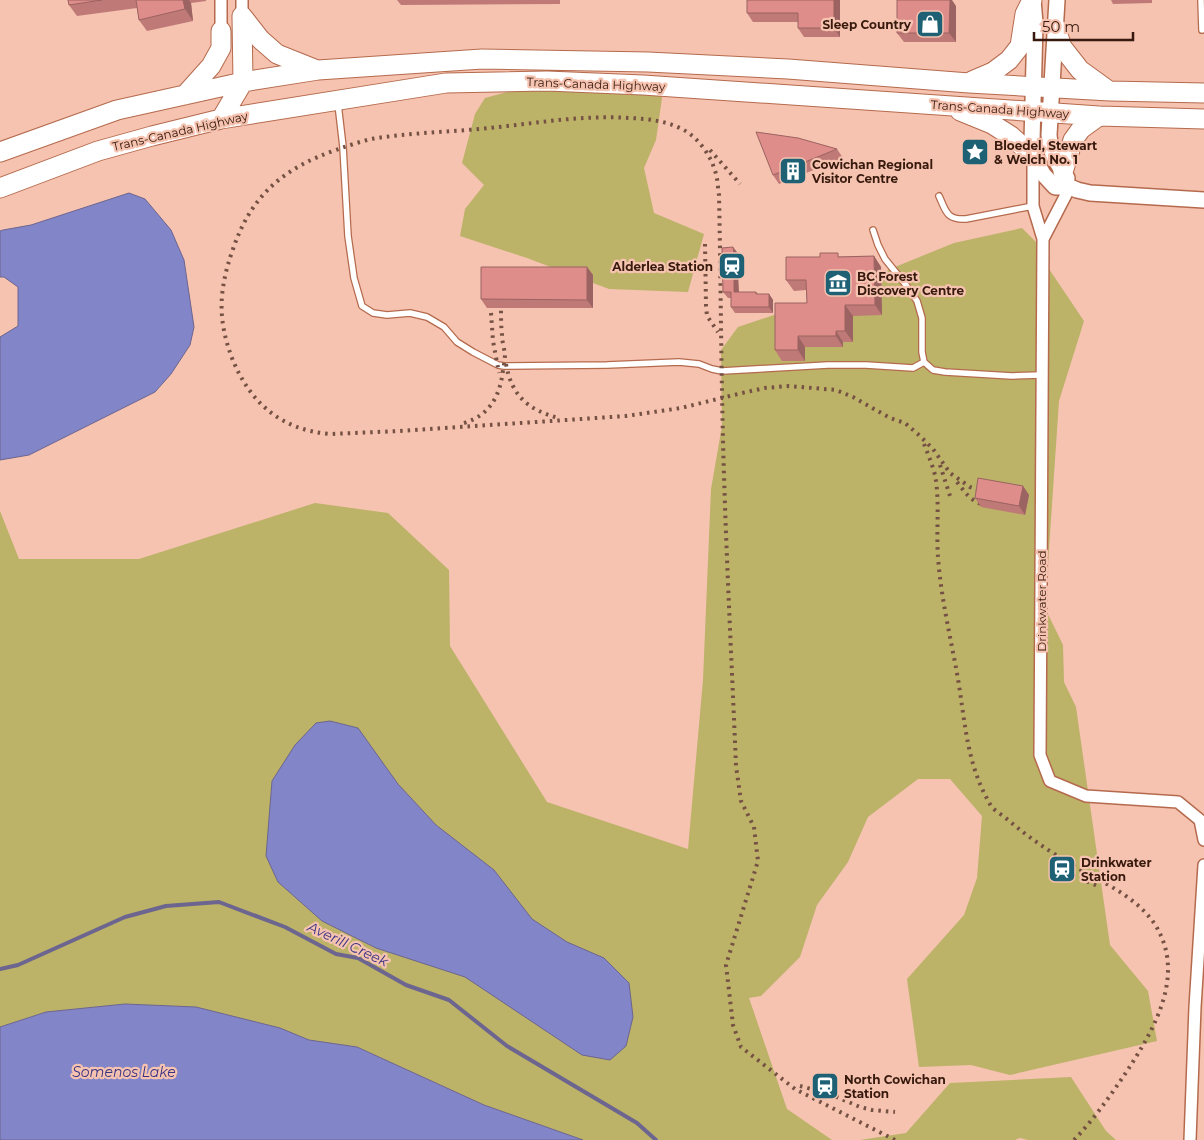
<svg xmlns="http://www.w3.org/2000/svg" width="1204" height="1140" viewBox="0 0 1204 1140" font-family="Montserrat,sans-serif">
	<rect width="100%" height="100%" fill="#f5c3b0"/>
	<!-- green -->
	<path fill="#bcb268" d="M656,85l6,13 -6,42 -12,28 10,45 50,21 -16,58 -79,-3 -82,-31 -67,-22 5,-27 19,-24 -22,-22 13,-49 10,-16 30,-8z
		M1022,228l24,24 -1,11 39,58 -25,80 -14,207 18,37 1,37 12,25 34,238 38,46 9,50 -147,34 -39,-10 -52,2 -12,-88 57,-64 13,-37 5,-62 -32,-37h-32l-50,38 -20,45 -31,43 -17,52 -39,39 -12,2 38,111 45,31h-249l-99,-35 -127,-58 -48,-7 -29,-12 -84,-21 -71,-3 -79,8 -46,15v-516l19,48h120l176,-56 73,10 61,57 1,76 97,156 141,47 15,-169 8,-191 11,-63 -1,-76 17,-23 51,-17 165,-67z
		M1071,1077l35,54 10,9h-88l-8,-2 -5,2h-155l46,-7 44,-50z"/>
	<!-- water -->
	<path fill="#8285c7" stroke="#6c658f" d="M129,193l16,6 26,31 13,30 10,67 -4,18 -19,29 -16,18 -126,63 -29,5v-123l18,-11v-39l-14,-10h-4v-46l3,-1 28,-5z
		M330,721l28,7 40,56 38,41 58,45 38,49 35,23 37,16 25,25 4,34 -7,29 -16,14 -28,-5 -117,-78 -89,-29 -54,-27 -44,-39 -12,-26 6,-75 23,-36 21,-22z
		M125,1004l71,3 84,21 29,12 48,7 127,58 99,35h-583v-113l46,-15z"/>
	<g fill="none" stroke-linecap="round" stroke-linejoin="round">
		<!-- stream -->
		<path stroke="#6c658f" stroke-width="4" d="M0,969l18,-4 107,-48 41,-11 53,-4 66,25 51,27 22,4 48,27 43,15 58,46 130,77 19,17"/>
		<!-- service casing -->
		<g stroke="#b56a4d" stroke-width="8">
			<path id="service" d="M1201,0l1,30
				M338,104l5,43 5,89 6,42 8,28 11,7 14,2 23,-2 17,4 17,10 13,15 16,10 25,13 6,1 103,-1 72,-3 20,2 13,5 10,2 106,-6h38l47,3 11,-6
				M939,196c7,15 7,24 27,23l67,-13
				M873,230l5,15 7,14 21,26 11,16 5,17v34l2,10 9,8 12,2 67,4 30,-1"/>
		</g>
		<!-- minor casing -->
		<g stroke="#b56a4d" stroke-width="14">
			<path id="minor" d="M221,0v31
				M242,0v16
				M1033,156v50l10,33 -3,516 10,26 36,15 92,6 22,18 4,20
				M1043,239l27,-52
				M1190,1140l5,-133 9,-142"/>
		</g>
		<!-- tertiary casing -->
		<g stroke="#b56a4d" stroke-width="18">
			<path id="tertiary" d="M1033,0l2,23 -3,118 1,15 10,18 12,13h15l7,3 13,3 114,7
				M1057,0l-8,135c2,21 7,26 18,43"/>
		</g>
		<!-- trunk casing -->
		<g stroke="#b56a4d" stroke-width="21">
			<path id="trunk" d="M242,16l18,23 17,15 40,16
				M1055,26l7,21 18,23 29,21
				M972,81l21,-9 16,-12 11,-14 5,-32 7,-14
				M185,95l26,-29 10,-18v-17
				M960,111l32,13 19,12 22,20
				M221,119l22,-37 -1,-66
				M0,152l117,-42 126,-28 75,-12 164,-11 166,3 140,7 181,14 141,8 94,2
				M1063,172l10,-32 8,-11 18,-13
				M0,188l98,-37 54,-15 69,-17 225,-36 101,-2 96,4 456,31 105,3"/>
		</g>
		<!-- service -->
		<use href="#service" stroke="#fff" stroke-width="5.5"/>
		<!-- minor -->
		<use href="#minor" stroke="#fff" stroke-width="11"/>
		<!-- tertiary -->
		<use href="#tertiary" stroke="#fff" stroke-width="15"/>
		<!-- trunk -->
		<use href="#trunk" stroke="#fff" stroke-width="19"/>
		<!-- rail -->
		<path stroke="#755143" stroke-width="4" stroke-dasharray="2.5 5" stroke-linecap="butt" d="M710,150l30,34
			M705,244l1,62 1,10 11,16
			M491,313l2,28 6,32
			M506,364c6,32 21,45 52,54
			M464,423c26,-8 36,-27 39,-53 1,-5 2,-11 2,-16 -1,-6 -3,-13 -3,-19 -1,-9 -1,-18 -1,-27
			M924,444c4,10 8,20 11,31 5,25 1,56 3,82 3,42 13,82 20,122 6,36 8,71 22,105 3,7 7,15 11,22 4,5 11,9 16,13 22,19 42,32 67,47 28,16 61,30 80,57 33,50 1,105 -27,148 -16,24 -33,48 -53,69
			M940,465l11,34
			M957,482c7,9 13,18 24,22
			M1066,873l32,13
			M800,1086l30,8 30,13 12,3 23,2
			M895,1140l-100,-51 -54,-42 -8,-22 -7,-60 32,-104 -4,-34 -13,-26 -5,-35c-4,-97 -9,-194 -12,-291 -3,-93 -3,-187 -5,-280 -1,-5 -1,-11 -2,-16 -3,-19 -17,-41 -35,-50 -16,-8 -33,-10 -52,-11 -44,-3 -87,4 -131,9 -42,5 -86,5 -128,12 -12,3 -24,7 -35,11 -53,18 -85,46 -103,99 -14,40 -16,69 -1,109 18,45 49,72 98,76l70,-3 226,-15 55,-8 61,-15 23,-5 24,-2 24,2 23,2 17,7 37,21 15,5 15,13 13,13 17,24 20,14 14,5"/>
	</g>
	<!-- wall -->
	<path fill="#bf7977" d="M68,0h138v1l-15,2 2,18 -46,10 -8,-11 -2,-12 -60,8 -8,-11z
		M397,0h163v4l-159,1z
		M840,0v37h-36l-6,-9v-6h-45l-6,-9z
		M1111,0h41v3l-39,1z
		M956,6v36h-52l-7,-9z
		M837,149l6,9 -64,26 -6,-9z
		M733,247l9,12v16h-4l1,17h17l2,2h11l4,6v13h-38l-4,-6v-9h-3l-5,-6z
		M874,256l7,11 1,48 -29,1v26h-10v5h-38v14h-23l-7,-11 32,-47 -1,-13 -12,1 -8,-11 34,-23z
		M587,267l6,8v33h-106l-6,-9z
		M1023,486l6,9 -4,20 -44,-8 -6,-9z"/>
	<!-- shaded-wall -->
	<path fill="#9b6361" d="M183,0h6l2,3 2,18 -8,-12z
		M834,0h6v37l-6,-9z
		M950,0h2l4,6v36l-7,-9z
		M733,247l9,12v16l-4,-7 -4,-15z
		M874,256l7,11 1,48 -7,-10z
		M587,267l6,8v33l-6,-8z
		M734,269l4,6 1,23 -5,-6z
		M769,294l4,6v13l-4,-6z
		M845,305l8,11v26l-8,-11z
		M836,331l7,11v5l-7,-11z
		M798,336l7,11v14l-7,-11z
		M1023,486l6,9 -4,20 -6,-9z"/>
	<!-- building -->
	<path fill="#de8d8a" stroke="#9b6361" d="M68,0h34l-33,5z
		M136,0h47l2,9 -46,11z
		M747,0h87v28h-36v-15h-51z
		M897,0h53l-1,33h-52z
		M756,132l42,6 39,11 -64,26z
		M733,247l1,6h4v15l-4,1v23h22v2h13v13h-38v-15h-8l-1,-44z
		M820,253h18v4l36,-1 1,49h-30v26h-9v5h-38v14h-23v-47h32l-1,-23h-20v-23h34z
		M481,267h106v33l-106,-1z
		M978,478l45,8 -4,20 -44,-8z"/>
	<!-- icons -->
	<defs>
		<g id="shop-square" transform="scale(1.4375)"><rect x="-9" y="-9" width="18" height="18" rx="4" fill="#1e6074" stroke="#f5c3b0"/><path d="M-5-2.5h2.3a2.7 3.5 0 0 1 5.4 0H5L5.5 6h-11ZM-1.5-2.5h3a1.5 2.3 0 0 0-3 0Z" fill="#fff"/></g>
		<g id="sight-square" transform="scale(1.4375)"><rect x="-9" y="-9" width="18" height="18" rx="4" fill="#1e6074" stroke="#f5c3b0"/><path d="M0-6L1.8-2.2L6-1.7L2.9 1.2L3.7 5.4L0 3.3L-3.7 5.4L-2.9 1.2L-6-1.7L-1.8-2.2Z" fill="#fff"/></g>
		<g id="building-square" transform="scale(1.4375)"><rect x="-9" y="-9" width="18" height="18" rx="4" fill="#1e6074" stroke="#f5c3b0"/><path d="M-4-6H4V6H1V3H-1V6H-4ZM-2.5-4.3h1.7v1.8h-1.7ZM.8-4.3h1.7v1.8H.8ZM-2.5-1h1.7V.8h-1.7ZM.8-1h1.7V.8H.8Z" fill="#fff"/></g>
		<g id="station-square" transform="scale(1.4375)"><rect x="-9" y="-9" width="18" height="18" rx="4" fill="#1e6074" stroke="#f5c3b0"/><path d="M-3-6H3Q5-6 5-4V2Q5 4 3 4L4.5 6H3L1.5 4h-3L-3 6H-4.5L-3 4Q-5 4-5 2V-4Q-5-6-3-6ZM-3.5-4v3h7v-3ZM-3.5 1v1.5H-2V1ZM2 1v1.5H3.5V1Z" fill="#fff"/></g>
		<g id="museum-square" transform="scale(1.4375)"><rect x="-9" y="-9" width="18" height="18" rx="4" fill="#1e6074" stroke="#f5c3b0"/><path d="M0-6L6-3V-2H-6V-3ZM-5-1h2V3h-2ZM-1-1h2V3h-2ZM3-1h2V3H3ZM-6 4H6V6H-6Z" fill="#fff"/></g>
	</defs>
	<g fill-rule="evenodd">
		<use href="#shop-square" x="930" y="24"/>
		<use href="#sight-square" x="975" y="152"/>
		<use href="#building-square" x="793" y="171"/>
		<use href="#station-square" x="732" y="266"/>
		<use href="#museum-square" x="838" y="283"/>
		<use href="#station-square" x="1062" y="869"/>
		<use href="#station-square" x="825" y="1086"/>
	</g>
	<g text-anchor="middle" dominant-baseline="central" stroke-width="4.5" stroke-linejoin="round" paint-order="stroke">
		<!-- poi labels -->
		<g font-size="12" font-weight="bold" fill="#37190d" stroke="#f5c3b0" text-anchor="start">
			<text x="911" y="24" text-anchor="end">Sleep Country</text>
			<text x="994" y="145">Bloedel, Stewart<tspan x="994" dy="14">&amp; Welch No. 1</tspan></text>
			<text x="812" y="164">Cowichan Regional<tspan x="812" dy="14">Visitor Centre</tspan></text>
			<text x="713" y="266" text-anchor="end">Alderlea Station</text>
			<text x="857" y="276">BC Forest<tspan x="857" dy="14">Discovery Centre</tspan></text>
			<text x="1081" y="862">Drinkwater<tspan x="1081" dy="14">Station</tspan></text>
			<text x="844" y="1079">North Cowichan<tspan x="844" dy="14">Station</tspan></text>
		</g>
		<!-- street labels -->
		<g font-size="12" fill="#37190d" stroke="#f5c3b0">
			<text transform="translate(596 84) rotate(2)">Trans-Canada Highway</text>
			<text transform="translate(1000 109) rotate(4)">Trans-Canada Highway</text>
			<text transform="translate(180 131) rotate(-13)">Trans-Canada Highway</text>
			<text transform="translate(1041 601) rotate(-90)">Drinkwater Road</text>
		</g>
		<!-- water labels -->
		<g font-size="14" font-style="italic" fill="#393383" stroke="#f5c3b0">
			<text transform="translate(348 944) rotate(25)">Averill Creek</text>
			<text x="124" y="1072">Somenos Lake</text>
		</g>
	</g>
	<!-- scale -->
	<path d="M1034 32v8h99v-8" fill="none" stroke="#37190d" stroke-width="2.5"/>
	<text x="1042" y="32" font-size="15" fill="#37190d" stroke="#f5c3b0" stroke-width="4" paint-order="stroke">50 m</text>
</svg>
